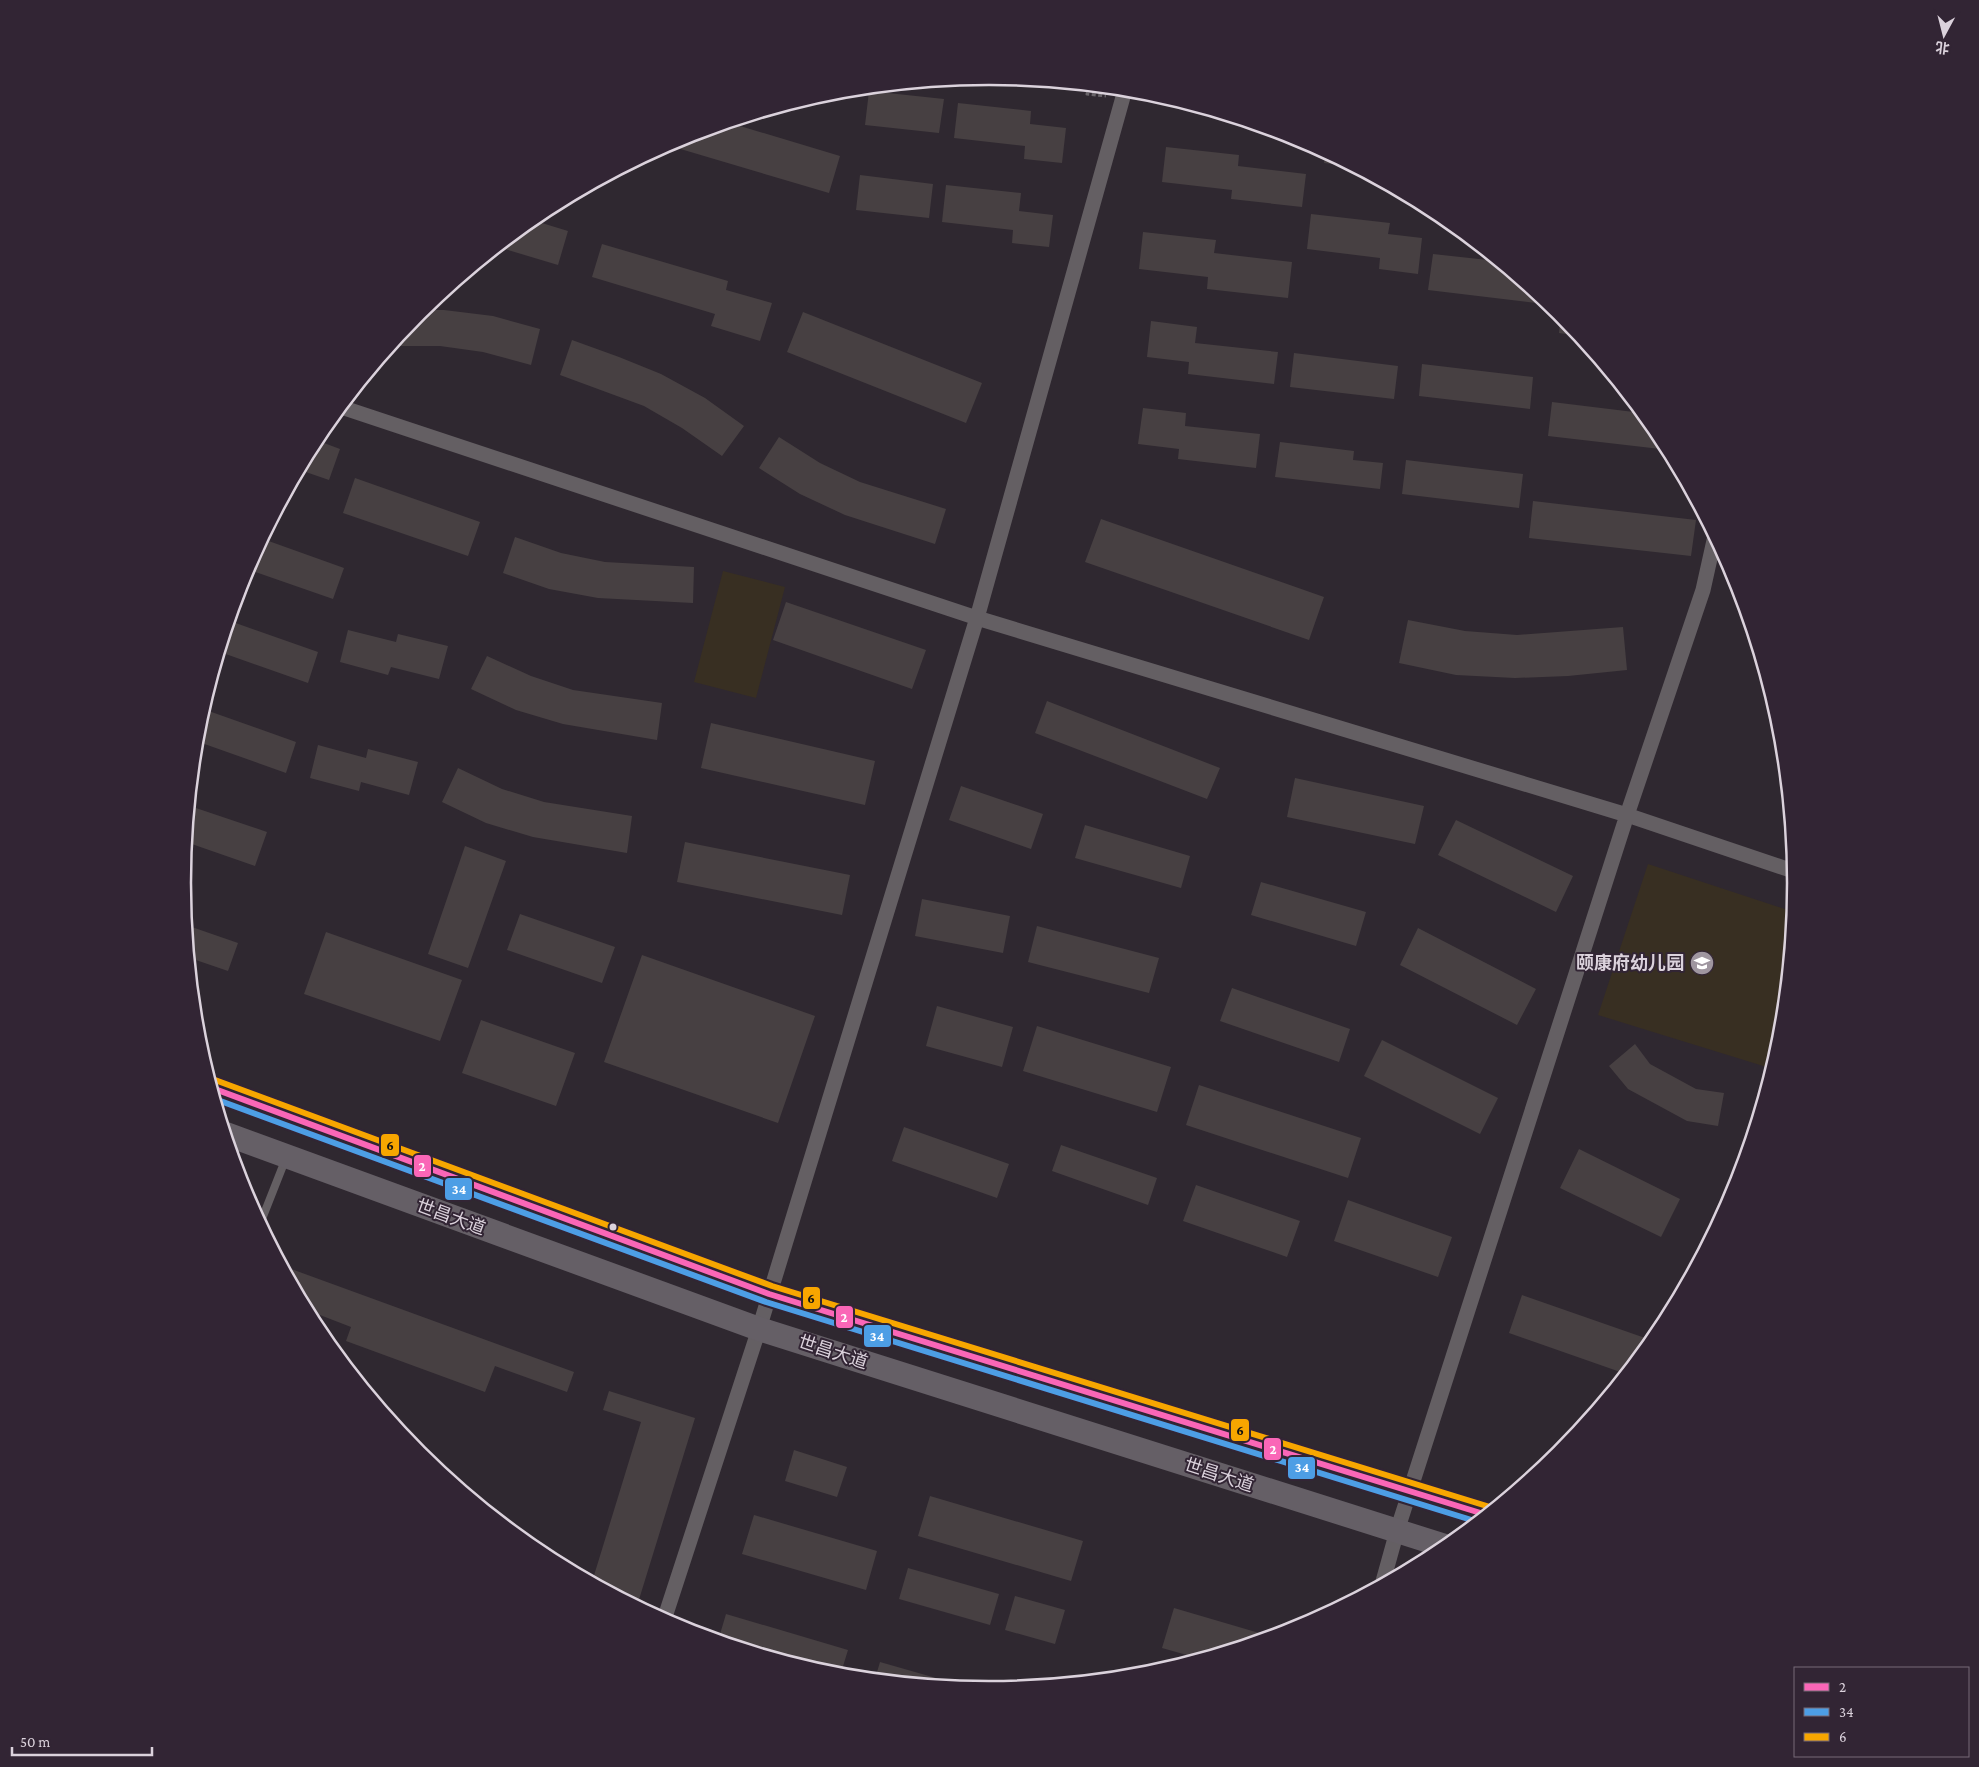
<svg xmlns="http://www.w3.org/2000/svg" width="1979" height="1767" viewBox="0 0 1979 1767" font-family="'Crimson Pro','Noto Sans SC',serif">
	<rect width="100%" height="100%" fill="#2f2830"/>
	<!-- education -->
	<path fill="#382f22" d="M723,571l62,16 -29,111 -62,-16z
		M1648,864l146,48 -13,129 -8,28 -175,-54z"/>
	<!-- building -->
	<path fill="#474042" d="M869,91l75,8 -5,34 -74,-8z
		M958,103l73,8 -1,13 36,4 -4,35 -38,-4 1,-13 -71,-8z
		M730,123l110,33 -11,37 -162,-48 14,-7z
		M1166,147l73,8 -1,11 68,8 -4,33 -71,-8 1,-9 -70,-8z
		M1326,152l25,14 -27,-3z
		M860,175l73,9 -4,34 -73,-8z
		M946,185l75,8 -2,18 34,4 -4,32 -37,-4 1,-13 -71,-8z
		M1311,214l79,9 -2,11 34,4 -4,36 -39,-5 1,-11 -73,-9z
		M532,220l36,11 -10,34 -60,-18z
		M1143,232l73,8 -2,13 78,9 -4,36 -81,-9 1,-12 -69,-8z
		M602,244l126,37 -2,9 46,13 -12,38 -49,-15 4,-12 -123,-37z
		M1433,254l64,7 48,39 -1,4 -116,-14z
		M422,310h22l49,6 47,13 -9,36 -48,-13 -43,-6h-49z
		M803,312l179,71 -16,40 -179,-71z
		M1561,314l3,3 15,19 -20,-3z
		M1151,321l46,6 -2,16 83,9 -4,32 -86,-10 1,-12 -42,-5z
		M572,340l47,17 42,17 44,24 39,28 -22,30 -40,-28 -38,-22 -84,-31z
		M1294,353l104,13 -4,33 -104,-12z
		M1422,364l111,13 -3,32 -111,-13z
		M1552,402l90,11 19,22 8,15 -121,-14z
		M1143,408l43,5 -1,13 75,8 -4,34 -78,-9 1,-10 -41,-5z
		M779,437l41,26 40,19 86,27 -11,35 -90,-29 -45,-21 -41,-26z
		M316,440l24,9 -11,31 -29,-10z
		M1280,442l74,9 -1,9 30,3 -3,26 -105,-12z
		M1406,460l117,14 -4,34 -117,-14z
		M355,478l125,44 -12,34 -125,-43z
		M1533,501l163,19 -5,36 -162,-18z
		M1101,519l223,78 -15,43 -224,-78z
		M515,537l46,16 44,9 89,5 -1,36 -95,-5 -49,-9 -46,-16z
		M263,539l81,29 -11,31 -86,-30z
		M786,602l140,48 -14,39 -139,-49z
		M1408,620l57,11 52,4 106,-8 4,43 -59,6 -53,2 -59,-3 -57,-12z
		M230,621l88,31 -10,31 -88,-31z
		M348,630l48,12 2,-8 50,12 -9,33 -48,-12 -3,8 -48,-13z
		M487,656l44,20 42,14 89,13 -5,37 -94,-16 -47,-14 -45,-21z
		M1047,701l173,67 -13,31 -172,-66z
		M203,709l93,33 -10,31 -90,-32 2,-15z
		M711,723l164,38 -10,44 -164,-37z
		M318,745l48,13 2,-9 50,13 -9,33 -48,-13 -2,9 -49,-13z
		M458,768l44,21 42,13 88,14 -5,37 -94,-16 -47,-14 -44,-21z
		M1295,778l129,28 -9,38 -128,-27z
		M961,786l82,28 -12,35 -82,-29z
		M190,806l77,26 -12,34 -69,-24z
		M1456,820l117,56 -17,36 -118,-57z
		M1085,825l105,31 -9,32 -106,-30z
		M685,842l165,33 -8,40 -165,-33z
		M465,846l41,15 -38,107 -40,-14z
		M1261,882l105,30 -10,34 -105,-31z
		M922,899l88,17 -7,37 -88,-17z
		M520,914l95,33 -13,36 -95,-33z
		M186,925l52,18 -10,28 -38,-13z
		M1037,926l122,32 -10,35 -121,-31z
		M1418,928l118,61 -19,36 -117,-60z
		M326,932l136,48 -22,61 -136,-47z
		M642,955l173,61 -37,107 -174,-61z
		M1232,988l118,41 -11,33 -119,-41z
		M937,1006l76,21 -11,40 -76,-21z
		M481,1020l94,33 -19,53 -94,-33z
		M1037,1026l134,41 -14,45 -134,-41z
		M1382,1040l116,58 -18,36 -116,-58z
		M1635,1044l15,20 46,25 28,4 -6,33 -31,-5 -59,-32 -19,-23z
		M1199,1085l162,53 -13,40 -162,-53z
		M904,1127l105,37 -12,34 -105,-37z
		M1061,1145l96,33 -9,27 -96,-34z
		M1579,1149l101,50 -19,38 -101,-49z
		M1196,1185l104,36 -13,36 -104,-36z
		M1348,1200l104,37 -14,40 -104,-36z
		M283,1266l291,106 -7,20 -72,-26 -10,26 -139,-51 5,-14 -44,-17z
		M1522,1295l126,44 -5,15 -17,20 -117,-41z
		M609,1391l86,27 -58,188 -45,-24 49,-160 -38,-12z
		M794,1450l53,17 -10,30 -52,-16z
		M930,1496l153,45 -12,40 -153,-45z
		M754,1515l123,36 -11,39 -124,-36z
		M908,1568l91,26 -9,31 -91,-26z
		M1015,1596l50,14 -10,34 -50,-14z
		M1174,1608l99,29 -72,22 -39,-11z
		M726,1614l122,36 -8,26 -8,-1 -114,-34z
		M880,1662l70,20 -2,5 -73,-8z"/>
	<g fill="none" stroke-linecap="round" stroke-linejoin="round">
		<!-- path -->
		<path stroke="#6a656a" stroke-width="3" stroke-dasharray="4 2.5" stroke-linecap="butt" d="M1089,86l-2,8 19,2"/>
		<!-- lane -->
		<path stroke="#645f63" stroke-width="8" d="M260,1224l26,-66"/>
		<!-- street -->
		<path stroke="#645f63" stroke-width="15" d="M341,407l636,211 650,197 169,57
			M1382,1585l15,-54 230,-716 76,-225 12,-54
			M664,1620l95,-291 218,-711 146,-521"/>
		<!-- primary -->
		<path stroke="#655f66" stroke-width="24" d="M212,1088l557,206 718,221
			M226,1134l533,195 689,218"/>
		<!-- bus-1 casing -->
		<g stroke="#322534" stroke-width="10">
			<path id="bus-1" d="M212,1088l557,206 718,221"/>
		</g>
		<!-- bus-2 casing -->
		<g stroke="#322534" stroke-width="10">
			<path id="bus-2" d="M215,1099l551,203 712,220"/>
		</g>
		<!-- bus-3 casing -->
		<g stroke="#322534" stroke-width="10">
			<path id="bus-3" d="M215,1080l557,206 718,221"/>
		</g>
		<!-- bus-1 -->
		<use href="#bus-1" stroke="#fa66b7" stroke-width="6"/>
		<!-- bus-2 -->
		<use href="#bus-2" stroke="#4d9ee5" stroke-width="6"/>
		<!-- bus-3 -->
		<use href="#bus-3" stroke="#f7a600" stroke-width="6"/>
	</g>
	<!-- icons -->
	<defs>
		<g id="school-disc" transform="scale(1.25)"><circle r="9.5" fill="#9f96a0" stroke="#322534"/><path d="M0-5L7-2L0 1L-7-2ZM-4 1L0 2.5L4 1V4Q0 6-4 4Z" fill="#fff"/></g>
	</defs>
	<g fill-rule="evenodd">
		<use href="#school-disc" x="1702" y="963"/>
	</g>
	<!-- markers -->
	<circle fill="#dbd2dc" stroke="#322534" stroke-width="2" cx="613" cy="1227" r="4.5"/>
	<g text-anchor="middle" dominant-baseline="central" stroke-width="4" stroke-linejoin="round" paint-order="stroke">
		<!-- poi labels -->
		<g font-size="18" font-weight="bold" fill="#dbd2dc" stroke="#322534" text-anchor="end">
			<text x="1684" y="963">颐康府幼儿园</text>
		</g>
		<!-- street labels -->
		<g font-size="18" fill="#dbd2dc" stroke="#322534">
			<text transform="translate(451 1217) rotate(20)">世昌大道</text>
			<text transform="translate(833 1352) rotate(18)">世昌大道</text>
			<text transform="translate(1219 1475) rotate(18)">世昌大道</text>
		</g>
	</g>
	<!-- crop -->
	<path d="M0 0H1979V1767H0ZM191 883a798 798 0 1 1 1596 0a798 798 0 1 1-1596 0Z" fill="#322534" fill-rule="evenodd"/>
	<path fill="none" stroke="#dbd2dc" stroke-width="2.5" d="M191 883a798 798 0 1 1 1596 0a798 798 0 1 1-1596 0Z"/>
	<g stroke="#322534" stroke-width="2">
		<rect x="380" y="1133" width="20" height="24" rx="5" fill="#f7a600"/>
		<rect x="413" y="1154" width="19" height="24" rx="5" fill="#fa66b7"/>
		<rect x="444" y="1177" width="29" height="24" rx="5" fill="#4d9ee5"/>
		<rect x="802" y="1286" width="19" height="24" rx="5" fill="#f7a600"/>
		<rect x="835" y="1305" width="19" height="24" rx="5" fill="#fa66b7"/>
		<rect x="863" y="1324" width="29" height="24" rx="5" fill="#4d9ee5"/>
		<rect x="1230" y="1418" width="20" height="24" rx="5" fill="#f7a600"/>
		<rect x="1263" y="1437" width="19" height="24" rx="5" fill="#fa66b7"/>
		<rect x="1287" y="1456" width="29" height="24" rx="5" fill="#4d9ee5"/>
	</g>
	<g font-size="14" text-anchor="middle" font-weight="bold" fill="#fff">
		<text x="422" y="1171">2</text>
		<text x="459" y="1194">34</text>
		<text x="844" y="1322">2</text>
		<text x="877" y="1341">34</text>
		<text x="1273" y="1454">2</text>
		<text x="1302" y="1472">34</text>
	</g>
	<g font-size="14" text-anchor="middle" font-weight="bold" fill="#111">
		<text x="390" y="1150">6</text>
		<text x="811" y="1303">6</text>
		<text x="1240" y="1435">6</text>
	</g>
	<!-- legend -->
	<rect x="1794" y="1667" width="175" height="90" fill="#322534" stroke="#766a77"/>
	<rect x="1804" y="1683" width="25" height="8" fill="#fa66b7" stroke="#766a77"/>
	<text x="1839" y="1692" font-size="15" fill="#dbd2dc">2</text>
	<rect x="1804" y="1708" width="25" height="8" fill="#4d9ee5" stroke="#766a77"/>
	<text x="1839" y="1717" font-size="15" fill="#dbd2dc">34</text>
	<rect x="1804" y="1733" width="25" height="8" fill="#f7a600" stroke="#766a77"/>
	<text x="1839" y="1742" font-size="15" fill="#dbd2dc">6</text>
	<!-- north arrow -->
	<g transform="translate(1944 35) rotate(187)" stroke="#322534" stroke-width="4" paint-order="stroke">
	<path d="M0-4L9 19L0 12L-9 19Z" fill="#dbd2dc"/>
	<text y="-8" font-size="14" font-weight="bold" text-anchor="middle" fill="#dbd2dc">北</text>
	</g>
	<!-- scale -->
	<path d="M12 1747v8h140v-8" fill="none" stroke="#dbd2dc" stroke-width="2.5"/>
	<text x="20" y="1747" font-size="15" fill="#dbd2dc" stroke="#322534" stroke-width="4" paint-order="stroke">50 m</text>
</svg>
